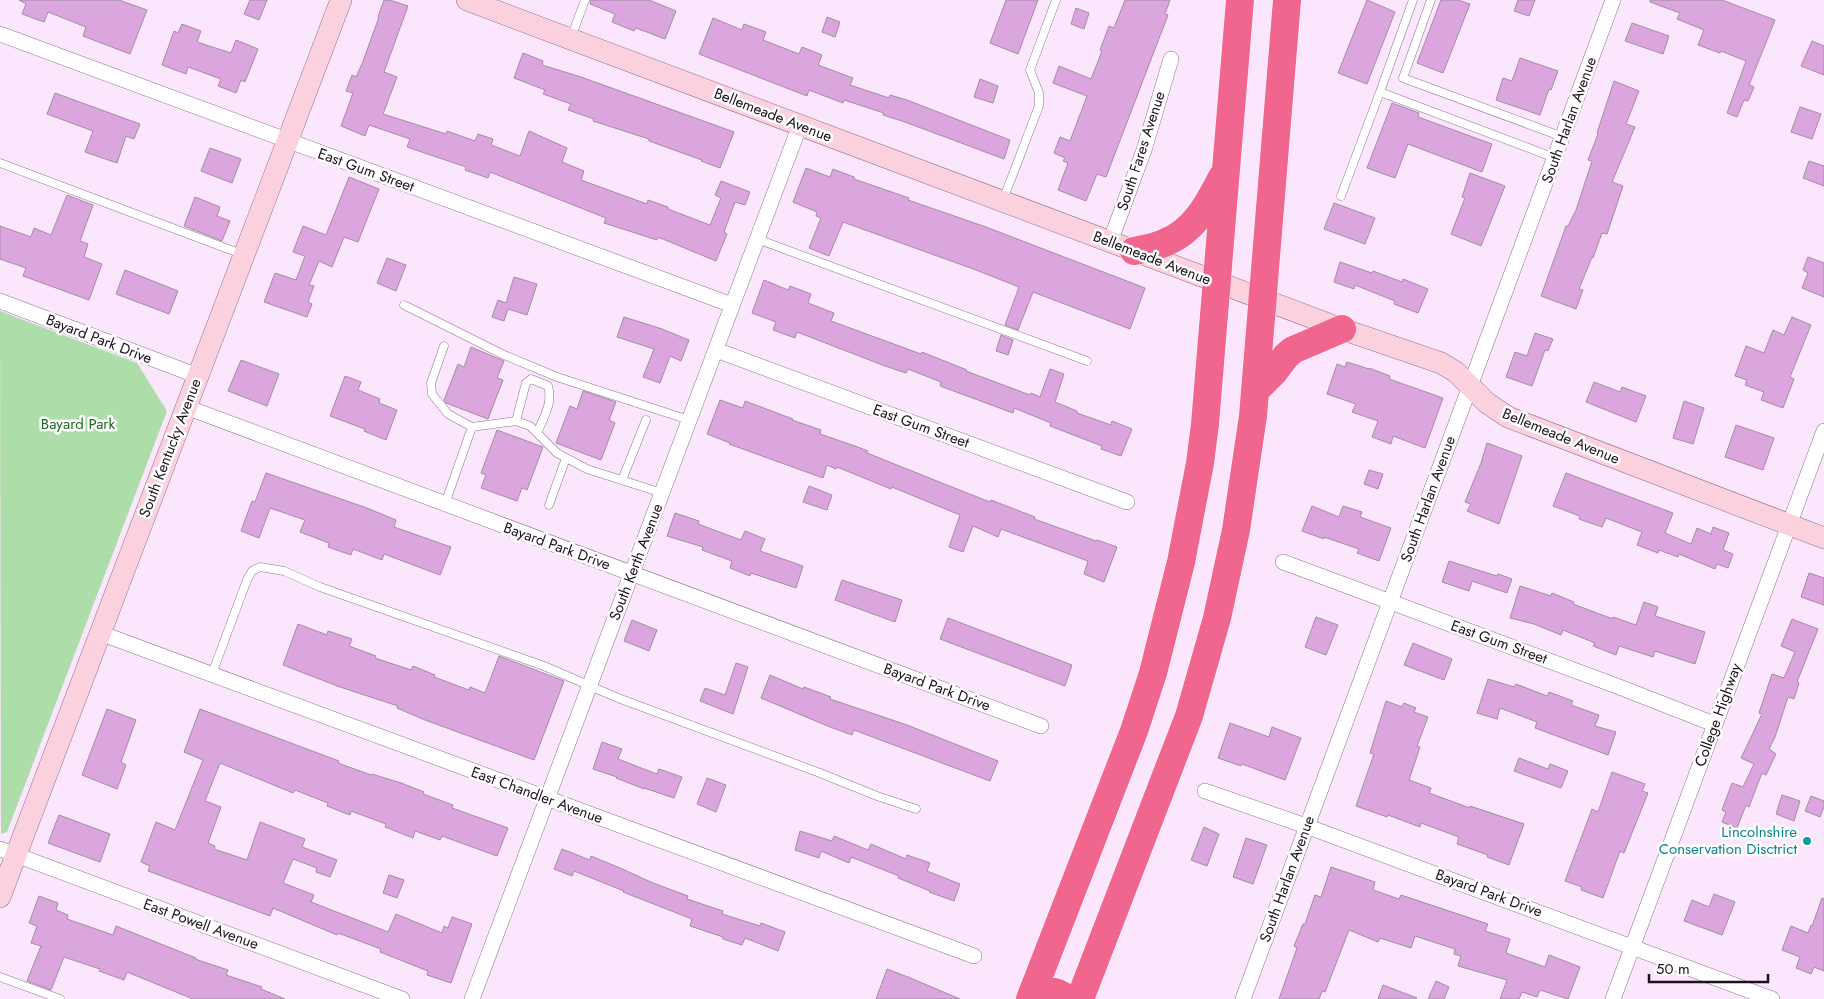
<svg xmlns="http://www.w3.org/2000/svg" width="1824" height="999" viewBox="0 0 1824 999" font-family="Jost,sans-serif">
	<rect width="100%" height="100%" fill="#fce6fd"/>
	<!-- green -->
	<path fill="#addea9" d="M0,311l137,52 30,48 -160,421 -6,2z"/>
	<!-- building -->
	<path fill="#dba5de" stroke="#a48ba5" d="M19,0h100l28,10 -17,44 -47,-18 3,-9 -38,-15 -4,10 -22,-8 4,-10z
		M250,0h17l-8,20 -15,-6z
		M384,0h6l18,6 -24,66 13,5 -14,37 63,20 1,-3 28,10 3,-7 15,5 -2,6 29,11 9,-25 38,17 -5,14 22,9 -3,9 66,24 1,-4 20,7v2l42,16 11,-27 -6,-3 6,-14 29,11 -5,13 -10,-3 -11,30 3,2 -11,27 -58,-24 -1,3 -53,-17 2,-5 -116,-46 -2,6 -23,-8 1,-3 -59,-20 3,-8 -41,-14 -4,11 -24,-10 12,-33 -7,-2 6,-16 4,2 6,-13 17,-47h-1z
		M591,0h58l27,11 -11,28 -29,-11 -2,3 -22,-9 3,-8 -25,-10z
		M1006,0h32l-20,54 -28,-11z
		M1125,0h45l-5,14 3,1 -62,162 -9,-3 -11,27 -28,-11 10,-27 -5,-2 2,-3 -11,-5 6,-16 10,4 17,-45 -34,-13 6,-17 32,13 11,-28 -2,-1 9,-24 5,2z
		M1367,0l28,12 -28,72 -29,-11z
		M1441,0h17l12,4 -27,69 -26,-10z
		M1518,0h17l-6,16 -15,-5z
		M1650,0h72l53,20 -26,65 5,2 -6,14 -4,-1 -7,17 -10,-4 19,-52 -25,-10 -1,2 -22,-8 6,-15 -27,-11 3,-6 -30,-11z
		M1076,8l13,5 -5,16 -13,-5z
		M827,17l13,5 -5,15 -13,-5z
		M713,18l29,12 2,-6 22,8 -3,8 36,14 3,-7 20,8 -4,10 35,13 -3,7 39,13 1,-3 17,5 103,40 -6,19 -99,-37 -22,-7 1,-2 -40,-13 -1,3 -34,-13 -2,6 -108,-42z
		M1632,23l37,13 -6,18 -38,-13z
		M182,24l19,7 -4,11 34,11 5,-13 22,9 -13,33 -4,-2 -5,13 -18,-7 3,-7 -33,-12 -2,7 -24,-9 12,-34 4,2z
		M1812,41l12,5v29l-23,-9z
		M523,53l20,8 -1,4 39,12 153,55 -14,36 -19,-7 1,-1 -53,-19v-2l-56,-18 1,-2 -26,-9 3,-6 -28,-10 2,-4 -31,-12z
		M1520,58l38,13 -7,19 -2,-1 -9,26 -44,-15 7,-22 9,3z
		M980,79l18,7 -5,17 -19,-6z
		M1614,81l25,10 -13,33 9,3 -23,55 11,4 -16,48 -5,-1 -9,25 -1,-1 -13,32 4,1 -7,19 -35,-13 25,-70h2l8,-16 16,-49 -4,-1 10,-26 -1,-1z
		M55,93l85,31 -6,15 -8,-3 -9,27 -32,-11 8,-21 -46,-17z
		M1392,103l27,10 -1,4 74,27 -10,28 -74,-28 -13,34 -28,-10z
		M1800,107l21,7 -9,25 -21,-7z
		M210,148l31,11 -9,24 -31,-12z
		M1809,161l15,5v20l-21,-8z
		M806,168l24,9 3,-8 21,8v2l55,19 -1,2 78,27 159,61 -15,41 -97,-37 -15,38 -13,-5 14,-38 -43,-17 -133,-48 -14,34 -20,-8 12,-30 -5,-2 1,-4 -24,-10z
		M1470,173l35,13 -24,60 -30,-12 14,-36 -3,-1z
		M349,177l30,12 -21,53 -14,-5 -12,30 -13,-6 -10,24 5,1 -6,16 4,2 -5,13 -43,-15 11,-29 21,7 9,-24 -12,-4 10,-26 23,9z
		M67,195l26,10 -13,36 8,3 -4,13 18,7 -13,36 -66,-24 3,-8 -26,-9v-33l31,11 3,-9 17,7z
		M195,197l25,10 -3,9 13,5 -8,20 -38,-15z
		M1334,203l41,15 -10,26 -41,-15z
		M1808,257l16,6v34l-22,-9 6,-15 -5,-3z
		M387,258l19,7 -10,26 -19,-8z
		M1340,262l32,11 1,-2 29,11 1,-3 25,10 -10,24 -24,-9 1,-3 -40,-16 -1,4 -20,-7z
		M125,270l53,21 -9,23 -53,-20z
		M514,277l23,7 -10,31 -19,-6 -4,12 -12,-4 6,-17 8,3z
		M764,280l24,10 2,-4 21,8 -3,9 26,10 -3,8 90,33 1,-2 45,18 -1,1 64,24 1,-2 9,4 10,-28 14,5 -9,28 22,9v2l34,12 1,-4 20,8 -11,27 -20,-7 1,-3 -52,-20 1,-3 -37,-15 -1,5 -73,-27 1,-4 -33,-13 -2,4 -21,-7 -88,-34 -2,6 -22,-8 3,-8 -24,-9z
		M624,317l38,12 27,11 -8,21 -11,-5 -10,27 -17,-6 11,-28 -37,-12z
		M1792,317l19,8 -21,52 4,2 -11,29 -22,-8 3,-8 -19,-7 2,-5 -12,-4 11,-30 18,7 9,-23 11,5z
		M1535,333l18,6 -5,12 -3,-1 -13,36 -26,-9 9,-25 12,4z
		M1001,335l12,5 -5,15 -12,-4z
		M471,347l33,14 -7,17 6,2 -15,39 -42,-16 -2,-3 14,-36 6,3z
		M241,360l38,14 -12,32 -39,-15z
		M1347,362l22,7v-1l21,8 -1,3 54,19 -18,50 -32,-12 -2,8 -19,-7 6,-16 -26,-9 4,-8 -29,-10 10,-30 8,3z
		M345,376l16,6 -3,8 22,9 -1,4 18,7 -11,30 -22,-9 1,-2 -35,-13z
		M1594,382l26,10 2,-5 24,9 -10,26 -50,-20z
		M583,391l33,11 -7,18 6,3 -14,37 -45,-17 14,-37 7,3z
		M720,400l23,8 2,-7 48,18 -1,1 29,10 -1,4 35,12 13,5 -1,2 95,38 28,11 1,-2 44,17 -1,2 62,22 1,-1 20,7 -13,35 -20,-8 4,-13 -87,-32 -3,8 -25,-11 -10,26 -14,-5 11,-32 -68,-28 -1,2 -54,-22 -1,2 -9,-4 -4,13 -94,-34 1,-1 -23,-9z
		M1684,401l20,7 -11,36 -20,-6z
		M1736,425l38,13 -11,32 -38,-13z
		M497,430l46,17 -16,43 -5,-2 -5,13 -36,-13 5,-13 -5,-2z
		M1487,443l35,13 -23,68 -32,-13 4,-7 -6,-2 16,-39z
		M1369,470l14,4 -5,15 -14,-5z
		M266,473l101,35 29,12 -2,7 57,20 -11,28 -56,-21 -2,6 -29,-11 -2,6 -23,-8 1,-4 -29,-11 5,-12 -35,-12 -11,30 -18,-7 11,-30 3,1z
		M1566,473l107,40 -8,20 26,11 6,-16 14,6 2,-7 16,6 -6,17 10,4 -5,14 -11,-4 -2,5 -36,-15 -1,3 -19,-7 -1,3 -21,-8 5,-13 -36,-14 -4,9 -23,-8 1,-3 -27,-10z
		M809,486l23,9 -5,15 -24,-8z
		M1312,506l27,11 4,-11 19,6 -2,5 31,11 -12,33 -22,-8 2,-4 -35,-12v2l-22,-8z
		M675,513l24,8 -1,3 43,16 4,-9 20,8 -5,12 43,15 -7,22 -45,-15 -1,3 -20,-8 2,-7 -30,-11 1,-3 -36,-11z
		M1449,561l48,15 1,-2 14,5 -5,14 -35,-12 -3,10 -27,-9z
		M1809,573l15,5v27l-23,-8z
		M842,580l60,20 -7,22 -60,-22z
		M1520,586l31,10 1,-3 22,9 -1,2 40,15v-2l23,8 8,-23 14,5 -3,9 50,16 -10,32 -40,-13 -2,6 -34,-11 -3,9 -23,-9 2,-3 -32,-13 -2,5 -27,-11 -24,-6z
		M1316,617l22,8 -12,30 -21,-8z
		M948,618l124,47 -7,21 -125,-47z
		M1792,619l26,10 -21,53 2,1 -5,16 -6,-2 -13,40 -6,12 7,5 -10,21 -4,-2 -13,34 -3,-2 -9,23 -15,-6 4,-10 -4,-2 10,-27 11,4 11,-23 -13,-6 21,-44 -3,-1 13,-39 12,4 11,-26 -14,-6z
		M632,620l25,10 -8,21 -25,-10z
		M298,624l29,11 1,-4 24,8 -3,7 27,10 -1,2 36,12 2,-4 22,9 -1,2 35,13 1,-3 15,6 14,-37 65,25 -30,79 -109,-40 -28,-12 1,-2 -58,-19 -57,-22z
		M1413,643l39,16 -8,21 -40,-15z
		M736,663l12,4 -15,47 -33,-13 5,-13 20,7z
		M770,675l33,14 1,-2 27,10 -1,2 77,26 91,36 -8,20 -136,-51 -2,5 -22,-8 -69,-29z
		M1488,679l26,8 2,-3 31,12 2,-4 24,9 -2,4 28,10 -4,11 21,6 -8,23 -73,-27 2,-6 -37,-14 -3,11 -20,-6z
		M1386,701l16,6 2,-4 12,5 -2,4 14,5 -11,29 3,1 -11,33 22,8 -2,5 41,15v-2l54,18 -15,41 -22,-8 1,-2 -31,-11 2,-7 -38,-14 -1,4 -32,-12 -1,2 -31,-11 18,-52 -4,-1z
		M107,709l29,11 -15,42 5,3 -9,24 -35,-14z
		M200,709l139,52 -1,2 33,12 1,-1 29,9 23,9 -1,2 30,11 -1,3 56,20 -11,28 -55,-20 -2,4 -25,-9 -2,7 -28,-11 1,-3 -35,-13 -1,4 -23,-9 1,-3 -33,-13 -2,3 -73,-30 -15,38 16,6 -13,36 7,3 -1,3 33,11 13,-38 45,17 -3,8 35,13 -7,17 -14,-5 1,-4 -24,-9 -10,24 31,12 -3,7 77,30 8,-18 46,19 2,-7 4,2 4,-11 20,7 -21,59 -24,-8 1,-4 -48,-19 1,-3 -43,-16 -1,2 -64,-27 -3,8 -122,-45 2,-5 -9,-4 15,-40 19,8 28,-70 -19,-8z
		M1230,723l39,14 3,-10 29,11 -16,42 -43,-16 -1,2 -23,-8z
		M602,742l20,7 -4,10 39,15 2,-5 23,8 -8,21 -30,-10v1l-28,-11 1,-1 -24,-8z
		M1519,758l29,11 2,-5 18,7 -7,17 -47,-17z
		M1612,772l33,12 -3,7 6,2 -24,60 -4,-2 -17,47 -22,-8 1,-3 -17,-6 27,-72 6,3z
		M707,778l19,7 -10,27 -19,-8z
		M1782,795l18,6 -6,20 -18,-7z
		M1811,796l13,5v6l-4,10 -15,-6z
		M59,815l51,19 -10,28 -52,-19z
		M1204,827l15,7 -12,32 -16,-6z
		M800,831l32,10 2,-5 34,14 3,-6 35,15 1,-4 23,8 -3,8 33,13 -6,17 -25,-9 1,-1 -32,-13 1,-2 -48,-19 -2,6 -28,-12 -2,7 -24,-8z
		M1246,838l21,7 -14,39 -20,-7z
		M562,849l28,11 1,-4 29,12 33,15 35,13 -1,3 36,12 -1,3 38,12 1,-3 24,9 -7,19 -33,-13 -3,7 -19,-6v-2l-33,-11 2,-7 -69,-27 1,-1 -50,-20 -2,5 -18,-7z
		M1331,867l44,15 -2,8 26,9 2,-4 87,29 -3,7 25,8 -4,14 39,14 4,-12 31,12 -12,32 -28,-9 -3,7 -15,-5 -3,7h-19l7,-19 -49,-14 3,-10 -7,-2 1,-5 -40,-13 -4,12 -31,-10 -2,4 -29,-12 -24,62 -3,-1 -3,8h-40l18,-51 -3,-2 9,-22h2l10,-29 6,2z
		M389,875l15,5 -7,18 -14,-5z
		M1714,894l21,8 -13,33 -38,-14 8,-21 17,7z
		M39,896l19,7 -2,7 12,5 -1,4 46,16 3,-9 80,32 -1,1 33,11 -2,5 36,12 -1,2 24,10h-92l-66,-27 -3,8 -25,-9 1,-2 -36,-12 -13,33 -24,-9 14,-35 -10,-3 6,-17 -8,-3z
		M1822,898l2,1v72l-10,-4 -3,7 -15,-6 4,-11 -18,-7 9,-24 17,7 3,-8 1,1z
		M887,969l21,8 52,22h-84z
		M1436,981l13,6 -5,12h-16z
		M1383,985l34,13 -1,1h-38z"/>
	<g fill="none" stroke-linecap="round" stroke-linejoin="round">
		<!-- lane casing -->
		<g stroke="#8c748d" stroke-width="9">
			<path id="lane" d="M1413,0l-33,92 175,66
				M1431,0l-28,78 160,59
				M571,38l14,-38
				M0,163l244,92
				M1341,196l39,-104
				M1003,200l36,-94v-13l-9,-23 26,-70
				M757,239l330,122
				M404,305l100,50 53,22 132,43
				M444,346l-13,37 1,11 16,20 24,13 44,-6 14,5 27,27 30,16 75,24
				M516,421l10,-38 5,-4 17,7c5,17 -4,31 -11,47
				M622,480l24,-60
				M445,504l27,-77
				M549,505l17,-47
				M212,674l35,-94 5,-9 8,-4 24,4 36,16 224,79 74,32 202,75 57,23 39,13
				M0,977l60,22"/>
		</g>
		<!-- street casing -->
		<g stroke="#8c748d" stroke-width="16">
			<path id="street" d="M0,34l732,271
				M1110,242l34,-92 27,-91
				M0,301l198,75
				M716,350l411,152
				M186,407l855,319
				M1283,562l339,126 92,36
				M100,633l874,323
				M1205,791l101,35 466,173
				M0,849l402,150
				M472,999l328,-874
				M1243,999l370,-999
				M1613,999l211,-568"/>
		</g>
		<!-- secondary casing -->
		<g stroke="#8c748d" stroke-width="22">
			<path id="secondary" d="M467,0l713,268 162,61 99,34 15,9 31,31 21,14 316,121
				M0,897l341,-897"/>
		</g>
		<!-- highway casing -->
		<g stroke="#fff" stroke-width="29">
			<path id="highway" d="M1134,251c10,-2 21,-4 30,-8 30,-11 44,-39 58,-66
				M1255,391l19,-19 12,-16 7,-6 49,-21
				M1030,999l104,-268 19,-58 28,-111 19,-99 5,-39 35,-424
				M1034,999c9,-10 23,-10 33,0
				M1080,999l109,-283 28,-98 19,-88 17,-114 34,-416"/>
		</g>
		<!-- lane -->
		<use href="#lane" stroke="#fff" stroke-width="8"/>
		<!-- street -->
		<use href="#street" stroke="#fff" stroke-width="15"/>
		<!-- secondary -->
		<use href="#secondary" stroke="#fad1dd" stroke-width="21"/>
		<!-- highway -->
		<use href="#highway" stroke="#f0668f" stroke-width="28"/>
	</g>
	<!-- markers -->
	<circle fill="#0f9aa8" stroke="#fff" stroke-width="2" cx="1807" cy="841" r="5"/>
	<g text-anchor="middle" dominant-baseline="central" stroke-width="5" stroke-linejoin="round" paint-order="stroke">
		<!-- street labels -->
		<g font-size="15" fill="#1c121c" stroke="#fff">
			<text transform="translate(773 115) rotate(21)">Bellemeade Avenue</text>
			<text transform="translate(1569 120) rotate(-70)">South Harlan Avenue</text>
			<text transform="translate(1141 151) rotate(-72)">South Fares Avenue</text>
			<text transform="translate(366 170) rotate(20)">East Gum Street</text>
			<text transform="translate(1152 258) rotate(21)">Bellemeade Avenue</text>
			<text transform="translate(99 339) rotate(21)">Bayard Park Drive</text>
			<text transform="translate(921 426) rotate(20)">East Gum Street</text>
			<text transform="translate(1561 436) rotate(22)">Bellemeade Avenue</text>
			<text transform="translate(170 448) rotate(-69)">South Kentucky Avenue</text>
			<text transform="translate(1428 499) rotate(-70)">South Harlan Avenue</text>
			<text transform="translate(557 546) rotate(20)">Bayard Park Drive</text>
			<text transform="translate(636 562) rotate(-69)">South Kerth Avenue</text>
			<text transform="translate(1499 642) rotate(20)">East Gum Street</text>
			<text transform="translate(937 687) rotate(20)">Bayard Park Drive</text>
			<text transform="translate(1718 715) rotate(-70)">College Highway</text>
			<text transform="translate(537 795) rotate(20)">East Chandler Avenue</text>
			<text transform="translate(1287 879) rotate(-70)">South Harlan Avenue</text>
			<text transform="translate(1489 893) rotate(20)">Bayard Park Drive</text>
			<text transform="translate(201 924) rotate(20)">East Powell Avenue</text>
		</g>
		<!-- park labels -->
		<g font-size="15" fill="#1c671d" stroke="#fff">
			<text x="78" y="424">Bayard Park</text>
		</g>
		<!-- culture labels -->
		<g font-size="15" fill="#0d838f" stroke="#fff" text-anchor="end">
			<text x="1797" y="832">Lincolnshire<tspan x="1797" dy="17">Conservation Disctrict</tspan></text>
		</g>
	</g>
	<!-- scale -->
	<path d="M1649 974v8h119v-8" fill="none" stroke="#1c121c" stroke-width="2.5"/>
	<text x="1656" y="974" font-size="15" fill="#1c121c" stroke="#ffffff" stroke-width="4" paint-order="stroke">50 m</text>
</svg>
